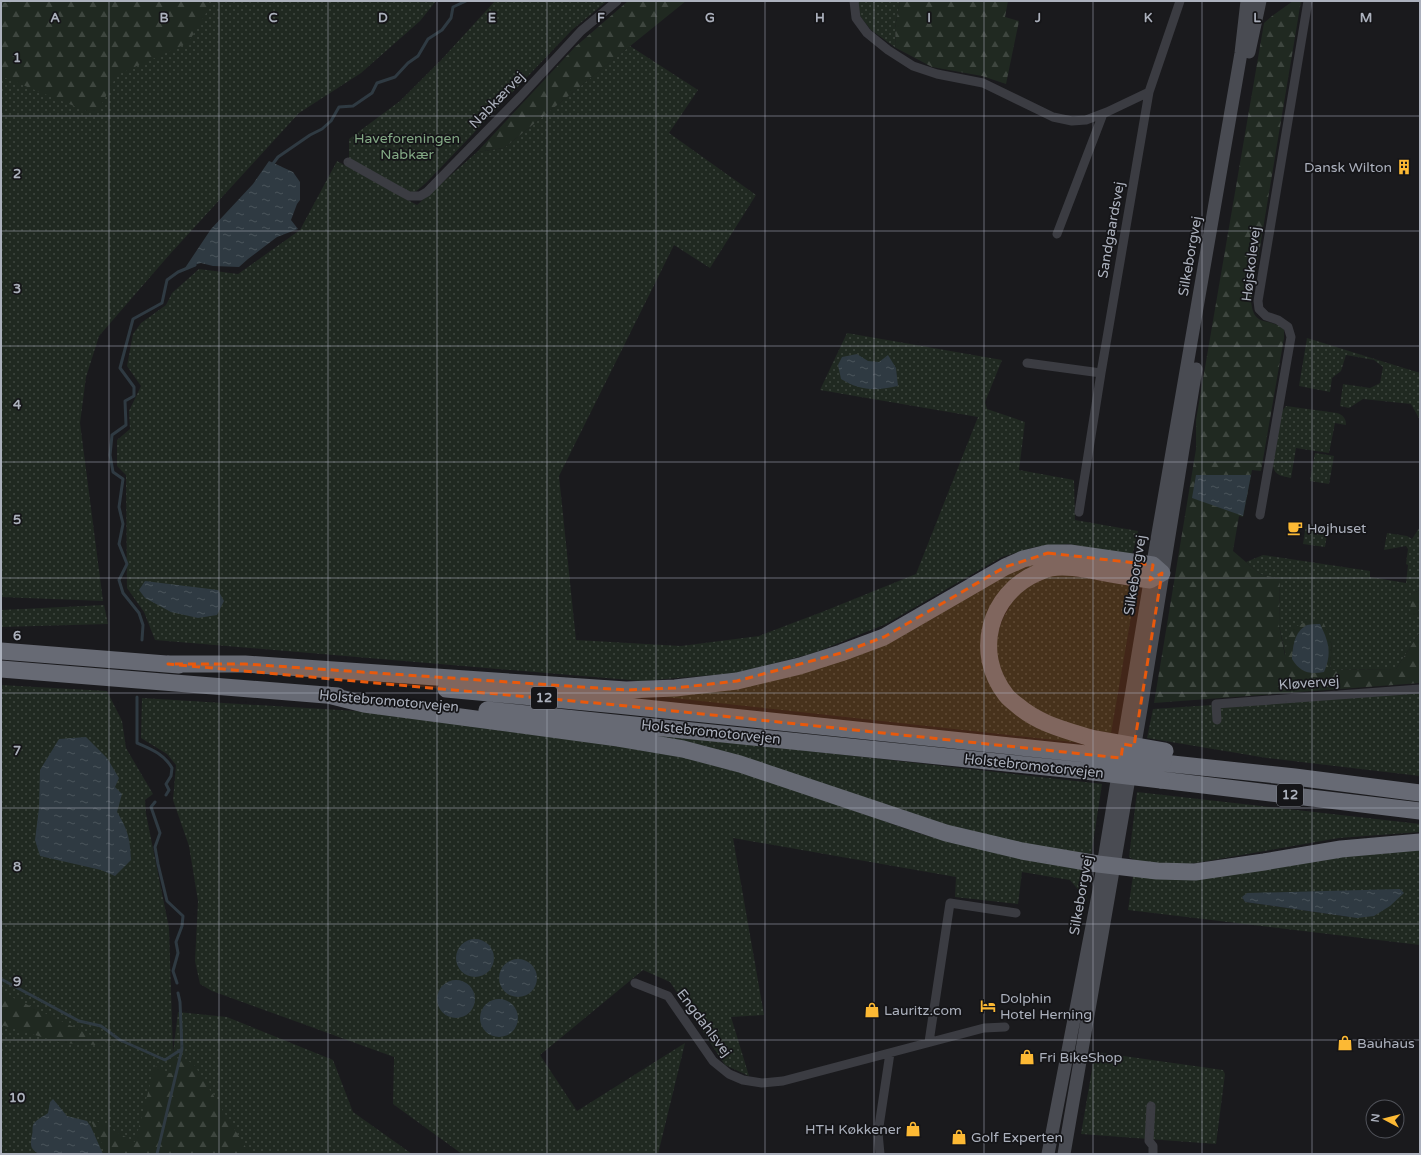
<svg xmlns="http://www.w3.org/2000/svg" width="1421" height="1155" viewBox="0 0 1421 1155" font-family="'Varela Round',sans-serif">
	<defs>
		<pattern id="grass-dots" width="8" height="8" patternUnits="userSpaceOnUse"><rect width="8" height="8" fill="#202921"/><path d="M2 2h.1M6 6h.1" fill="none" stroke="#3e463f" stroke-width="1.8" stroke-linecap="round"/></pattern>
		<pattern id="forest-firs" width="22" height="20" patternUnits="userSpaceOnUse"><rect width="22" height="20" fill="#202921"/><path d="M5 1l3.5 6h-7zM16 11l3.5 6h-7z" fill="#3e463f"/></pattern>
		<pattern id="water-ripples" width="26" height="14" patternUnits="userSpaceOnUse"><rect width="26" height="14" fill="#2f3a42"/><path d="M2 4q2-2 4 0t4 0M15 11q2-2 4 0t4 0" fill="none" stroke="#4a545b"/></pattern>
	</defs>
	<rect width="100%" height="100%" fill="#1a1a1d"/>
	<!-- grass -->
	<path fill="url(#grass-dots)" fill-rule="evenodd" d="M1,1h435l-16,20 -59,52 -62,40 -129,141 -71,82 -13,41 -6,46 23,178 -102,-4z
		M495,1h112l-35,29 -146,153 -12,10 -17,-6 -48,-29v-19l51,-38 42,-42z
		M858,1h42l-5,27 1,20 -25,-18 -11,-14z
		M630,46l68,44 -29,43 87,62 -46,73 -36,-23 -115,231 17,164 105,6 78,-10 68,-26 89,-36 62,-157 -158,-27 27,-57 155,27 -17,42 2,7 38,13 -6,48 55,10 1,40 63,11 -6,25 -63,-12 -34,3 -33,10 -116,67 -72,29 -77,20 -95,8 -487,-41 -11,-28 -17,-24 -1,-113 -9,-9v-26l13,-11 -1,-18 12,-25 -14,-20 6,-32 8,-11 25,-18 6,-12 27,-24 39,5 62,-44 37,-69 80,44 60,-53 27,-4z
		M1307,338l113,35v47l-9,-16 -48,-5 -14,9 -9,-2 3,-22 27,4 10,-5 3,-16 -9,-7 -28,-5 -5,16 -9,7 -2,14 -31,-6z
		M1286,406l51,7c6,2 9,5 9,12l-11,-2 -6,30 -33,-5 -5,30c-8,-2 -17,-2 -18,-13l9,-54z
		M1315,453l19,3 -5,28 -19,-3z
		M1306,524l22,4 -3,19 -22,-3z
		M1420,527v63l-9,4 6,21 3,-11v28l-24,37 -66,1 2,-31 -46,19 -7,-33 1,-46 -20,-5 -14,-12 17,-7 107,16v6l36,6 2,-18 -2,-1 2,-15 -2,-3 -22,4 3,-17 20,3 5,3z
		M1040,562l-40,30 -11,87 93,64 -426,-47 150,-24 204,-100z
		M1057,573l79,14 -25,146c-32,-5 -74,-17 -97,-41 -23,-24 -22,-58 -5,-84 2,-5 4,-10 8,-13 12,-10 26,-16 40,-22z
		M104,605l4,19 -107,3v-17z
		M1,685l106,6 15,30 4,27 27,46 -8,6 1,14 23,114 4,125 5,-41 49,5 106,43 20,52 59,42h-411z
		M1420,691v85l-153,-18 -120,-20 6,-29z
		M142,698l214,13 183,22 145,24 76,21 164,57 43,11 116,22 4,32 -17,-20 -48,-8 -4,32 -63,-7 1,-20 -223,-39 31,177 -33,2 18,59 -24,-11 -55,-83 -27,-12 -103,85 37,56 108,-68 -27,111h-196l-69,-50 1,-47 -182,-66 -12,-7 -5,-23 3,-60 -9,-55 -16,-46 3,-35 -9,-11 -26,-16z
		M634,731l468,53 -11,72 -142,-27z
		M1137,792l283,32v8l-81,6 -149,26 -50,-1 -11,-6z
		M1420,850v95l-292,-35 5,-34zM1242,897l115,21 -112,-16z
		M1095,1052l128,18 2,4 -9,70 -135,-10z"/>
	<!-- forest -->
	<path fill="url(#forest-firs)" d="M26,1h178l7,4 -23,38 -71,32 -21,40 -93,-38 -2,2v-76z
		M628,1h58l-182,147 -27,4 98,-105z
		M900,1h108l-3,16 14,4 -13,63 -24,-8 -50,-9 -36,-19 -1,-20z
		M1293,1h8l-50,300c3,28 17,15 33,28v9l-23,133 -9,-1 -9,47 -4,-1 -6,35 27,23 20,5 -1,46 6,31 4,-26 22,-11 12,3 9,18 -2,30 66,-1 24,-37v51l-266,20 42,-254v-29l68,-397 8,-7z
		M1420,590v14l-3,11 -7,1 1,-22z
		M1,992l112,54 -51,-3 -61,-18z
		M173,1057l20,6 57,91h-143l-18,-37 46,25 20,-76 16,8z"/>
	<!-- water -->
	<path fill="url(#water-ripples)" d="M269,161l24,11 7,10v18l-3,4 -6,16 7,9 -21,8 -29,22 -9,8 -26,-1 -12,-3 -16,5 26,-39 42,-45z
		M857,354l11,7 11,1 9,-7 8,13 2,18c-23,5 -37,5 -57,-7l-3,-14 4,-8z
		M1196,475h55l-8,41 -51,-18z
		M145,581l73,9 6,11 -7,14 -19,3 -27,-6 -26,-14 -6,-8z
		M1320,624c9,18 12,30 4,48 -15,3 -24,0 -32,-13 1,-13 2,-27 15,-34 4,-1 9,-1 13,-1z
		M86,737l21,21 12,20 -4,9 7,7 -5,18c11,18 13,26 14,48l-16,16 -14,-6 -61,-14 -5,-16 4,-32 1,-38 19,-31z
		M1400,889l4,4 -14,13 -16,10 -17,2 -112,-16 -3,-5 5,-4z
		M456 958a19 19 0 1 1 38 0a19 19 0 1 1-38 0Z
		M499 978a19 19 0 1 1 38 0a19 19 0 1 1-38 0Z
		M437 999a19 19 0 1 1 38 0a19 19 0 1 1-38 0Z
		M480 1018a19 19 0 1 1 38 0a19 19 0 1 1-38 0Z
		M53,1099l14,17 20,5 4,6 12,27h-64c-9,-5 -9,-9 -7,-19 1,-3 0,-7 1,-10 2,-5 11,-9 15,-12l2,-11z"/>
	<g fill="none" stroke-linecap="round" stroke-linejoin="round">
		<!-- stream -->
		<path stroke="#2f3a42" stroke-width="3" d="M272,165l6,-8 32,-22 12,-6 9,-8 8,-14 14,-1 19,-13 5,-10 18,-6 13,-14 10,-7 10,-17 14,-9 9,-12 2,-11 13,-6
			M142,640l1,-15 -4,-12 -16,-20 -4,-13 8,-16 -8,-20 4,-20 -4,-17 4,-28 -10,-7 -3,-17 2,-20 14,-10 -1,-24 9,-5v-9l-14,-19 13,-49 29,-16 5,-23 11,-8 17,-7
			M137,697v46c14,6 27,11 35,25l-1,8 -5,8 3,6 -3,5
			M155,802l-4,5 9,26 -5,14 3,17 9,37 16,15 -1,10 -6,16 2,11 -5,18 4,12
			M1,979l78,42 22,5 19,14 45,20 17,-11
			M157,1154l25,-105 -2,-47 -2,-9"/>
		<!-- minor -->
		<path stroke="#3b3c42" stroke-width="9" d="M854,1l2,17 11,15 21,17 25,16 24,8 46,9 70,34 19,4 14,-1 21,-8 42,-20
			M348,162l48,27 13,7h11l7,-4 93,-95 61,-66 36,-30
			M1057,234l46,-120
			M1027,363l74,10
			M1079,512l22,-139 48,-281 31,-91
			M1260,515l31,-178 -3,-10 -10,-7 -12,-4 -7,-7 -1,-8 50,-300
			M1217,720l-1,-16 204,-15
			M635,983l33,13 45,65 16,13 14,6 19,3 21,-2 201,-53 21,-1
			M929,1042l21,-139 66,10
			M1151,1106l-2,35 4,5v8
			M880,1154l-2,-21 12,-80"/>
		<!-- secondary -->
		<path stroke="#494b52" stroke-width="13" d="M1249,52l11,-51
			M1048,1154l51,-264 57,-345 85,-492 6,-52
			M1064,1154l77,-445 55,-340"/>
		<!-- motorway -->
		<path stroke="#676a74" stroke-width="17" d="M1,651l178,14
			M168,664h77l381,26 49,-2 62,-7 63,-15 41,-13 43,-16 121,-70 18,-8 25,-6h22l83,12 9,8 -12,7c-20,-2 -40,-6 -60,-10 -12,-2 -26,-5 -39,-2 -5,1 -9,3 -14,5 -48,21 -64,80 -31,122 3,4 7,7 11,10 22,19 48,25 74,33
			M1,669l337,27
			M446,689l171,16 470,49
			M328,695l36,9 254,34 65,11 57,15 206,69 76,18 76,13 59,7 38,1 69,-10 77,-13 79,-7
			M487,710l598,61
			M1163,763l132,14 125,16
			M1161,780l259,31"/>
		<!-- motorway-bridge -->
		<path stroke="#676a74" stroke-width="17" d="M1091,738l74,13
			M1087,754l76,9
			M1085,771l76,9"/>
	</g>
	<!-- marked area -->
	<path fill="#e8590c" fill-opacity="0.2" stroke="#e8590c" stroke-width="3" stroke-dasharray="8 5" stroke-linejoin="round" d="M1048,553l105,12 -3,15 12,-7 -28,173 -11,-2 -2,14 -504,-53 -449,-41h77l381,26 49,-2 62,-7 104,-28 43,-16 121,-70z"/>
	<!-- grid -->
	<path fill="none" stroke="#acb1bd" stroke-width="1" stroke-opacity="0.55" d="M109,1v1153M219,1v1153M328,1v1153M437,1v1153M547,1v1153M656,1v1153M765,1v1153M874,1v1153M984,1v1153M1093,1v1153M1202,1v1153M1312,1v1153M1,116h1419M1,231h1419M1,346h1419M1,462h1419M1,578h1419M1,693h1419M1,808h1419M1,924h1419M1,1040h1419"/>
	<!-- icons -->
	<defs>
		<g id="building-bare" transform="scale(1.2)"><path d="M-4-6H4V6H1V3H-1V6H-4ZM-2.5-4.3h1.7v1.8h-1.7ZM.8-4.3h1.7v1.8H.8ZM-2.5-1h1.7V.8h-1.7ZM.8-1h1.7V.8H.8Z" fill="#fcb934" stroke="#151518" stroke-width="2.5" paint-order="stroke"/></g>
		<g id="cafe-bare" transform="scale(1.2)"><path d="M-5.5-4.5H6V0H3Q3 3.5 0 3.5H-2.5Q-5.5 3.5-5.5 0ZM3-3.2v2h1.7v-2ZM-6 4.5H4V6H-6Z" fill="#fcb934" stroke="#151518" stroke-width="2.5" paint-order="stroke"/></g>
		<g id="hotel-bare" transform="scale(1.2)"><path d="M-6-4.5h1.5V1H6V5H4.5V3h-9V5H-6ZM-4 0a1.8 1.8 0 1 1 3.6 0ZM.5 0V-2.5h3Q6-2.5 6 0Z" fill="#fcb934" stroke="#151518" stroke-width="2.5" paint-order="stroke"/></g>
		<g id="shop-bare" transform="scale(1.2)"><path d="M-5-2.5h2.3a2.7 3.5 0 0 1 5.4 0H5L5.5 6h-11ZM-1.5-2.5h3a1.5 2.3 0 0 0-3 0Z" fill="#fcb934" stroke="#151518" stroke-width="2.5" paint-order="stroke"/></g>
	</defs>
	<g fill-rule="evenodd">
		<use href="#building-bare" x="1404" y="167"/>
		<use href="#cafe-bare" x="1295" y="528"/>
		<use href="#hotel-bare" x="988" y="1006"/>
		<use href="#shop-bare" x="872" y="1010"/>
		<use href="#shop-bare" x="1345" y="1043"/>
		<use href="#shop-bare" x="1027" y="1057"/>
		<use href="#shop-bare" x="913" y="1129"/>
		<use href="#shop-bare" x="959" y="1137"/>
	</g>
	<g text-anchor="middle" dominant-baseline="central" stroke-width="3.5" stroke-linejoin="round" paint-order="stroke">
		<!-- shield labels -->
		<g fill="#151518" stroke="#7f828c" stroke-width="1">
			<rect x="531" y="687" width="26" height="22" rx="3"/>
			<rect x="1277" y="784" width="26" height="22" rx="3"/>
		</g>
		<g font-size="13" font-weight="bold" fill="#acb1bd">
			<text x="544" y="698">12</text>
			<text x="1290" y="795">12</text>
		</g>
		<!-- street labels -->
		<g font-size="14" fill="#acb1bd" stroke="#151518">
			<text transform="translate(497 100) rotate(-46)">Nabkærvej</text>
			<text transform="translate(1111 230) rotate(-80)">Sandgaardsvej</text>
			<text transform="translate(1190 256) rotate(-80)">Silkeborgvej</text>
			<text transform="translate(1251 264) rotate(-83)">Højskolevej</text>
			<text transform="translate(1135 575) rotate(-81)">Silkeborgvej</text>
			<text transform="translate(1309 683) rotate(-4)">Kløvervej</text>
			<text transform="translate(389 701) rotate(5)">Holstebromotorvejen</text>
			<text transform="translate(711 732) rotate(6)">Holstebromotorvejen</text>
			<text transform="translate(1034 766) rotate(6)">Holstebromotorvejen</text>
			<text transform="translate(1081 895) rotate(-80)">Silkeborgvej</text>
			<text transform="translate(704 1023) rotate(53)">Engdahlsvej</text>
		</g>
		<!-- park labels -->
		<g font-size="14" fill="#83a985" stroke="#151518">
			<text x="407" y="138">Haveforeningen<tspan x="407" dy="16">Nabkær</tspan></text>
		</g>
		<!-- poi labels -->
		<g font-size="14" fill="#acb1bd" stroke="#151518" text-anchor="start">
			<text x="1392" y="167" text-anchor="end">Dansk Wilton</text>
			<text x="1307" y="528">Højhuset</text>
			<text x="1000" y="998">Dolphin<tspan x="1000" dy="16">Hotel Herning</tspan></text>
			<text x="884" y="1010">Lauritz.com</text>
			<text x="1357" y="1043">Bauhaus</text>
			<text x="1039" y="1057">Fri BikeShop</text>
			<text x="901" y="1129" text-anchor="end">HTH Køkkener</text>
			<text x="971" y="1137">Golf Experten</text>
		</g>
	</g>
	<g font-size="13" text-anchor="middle" font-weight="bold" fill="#acb1bd" stroke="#151518" stroke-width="3.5" stroke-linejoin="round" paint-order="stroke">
		<text x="55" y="22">A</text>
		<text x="164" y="22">B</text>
		<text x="273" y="22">C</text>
		<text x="383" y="22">D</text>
		<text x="492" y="22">E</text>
		<text x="601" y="22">F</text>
		<text x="710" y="22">G</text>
		<text x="820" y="22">H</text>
		<text x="929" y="22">I</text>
		<text x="1038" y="22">J</text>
		<text x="1148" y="22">K</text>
		<text x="1257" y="22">L</text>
		<text x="1366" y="22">M</text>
		<text x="17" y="62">1</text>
		<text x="17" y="178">2</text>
		<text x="17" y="293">3</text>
		<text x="17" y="409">4</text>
		<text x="17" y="524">5</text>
		<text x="17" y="640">6</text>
		<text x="17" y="755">7</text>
		<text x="17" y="871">8</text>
		<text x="17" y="986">9</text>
		<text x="17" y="1102">10</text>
	</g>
	<!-- border -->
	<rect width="1421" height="1155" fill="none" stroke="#acb1bd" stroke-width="4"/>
	<!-- north arrow -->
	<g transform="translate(1385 1119) rotate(277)"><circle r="19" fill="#151518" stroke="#51535a"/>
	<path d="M0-3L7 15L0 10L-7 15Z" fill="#fcb934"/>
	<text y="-6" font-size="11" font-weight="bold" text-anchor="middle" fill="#acb1bd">N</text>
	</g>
</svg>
